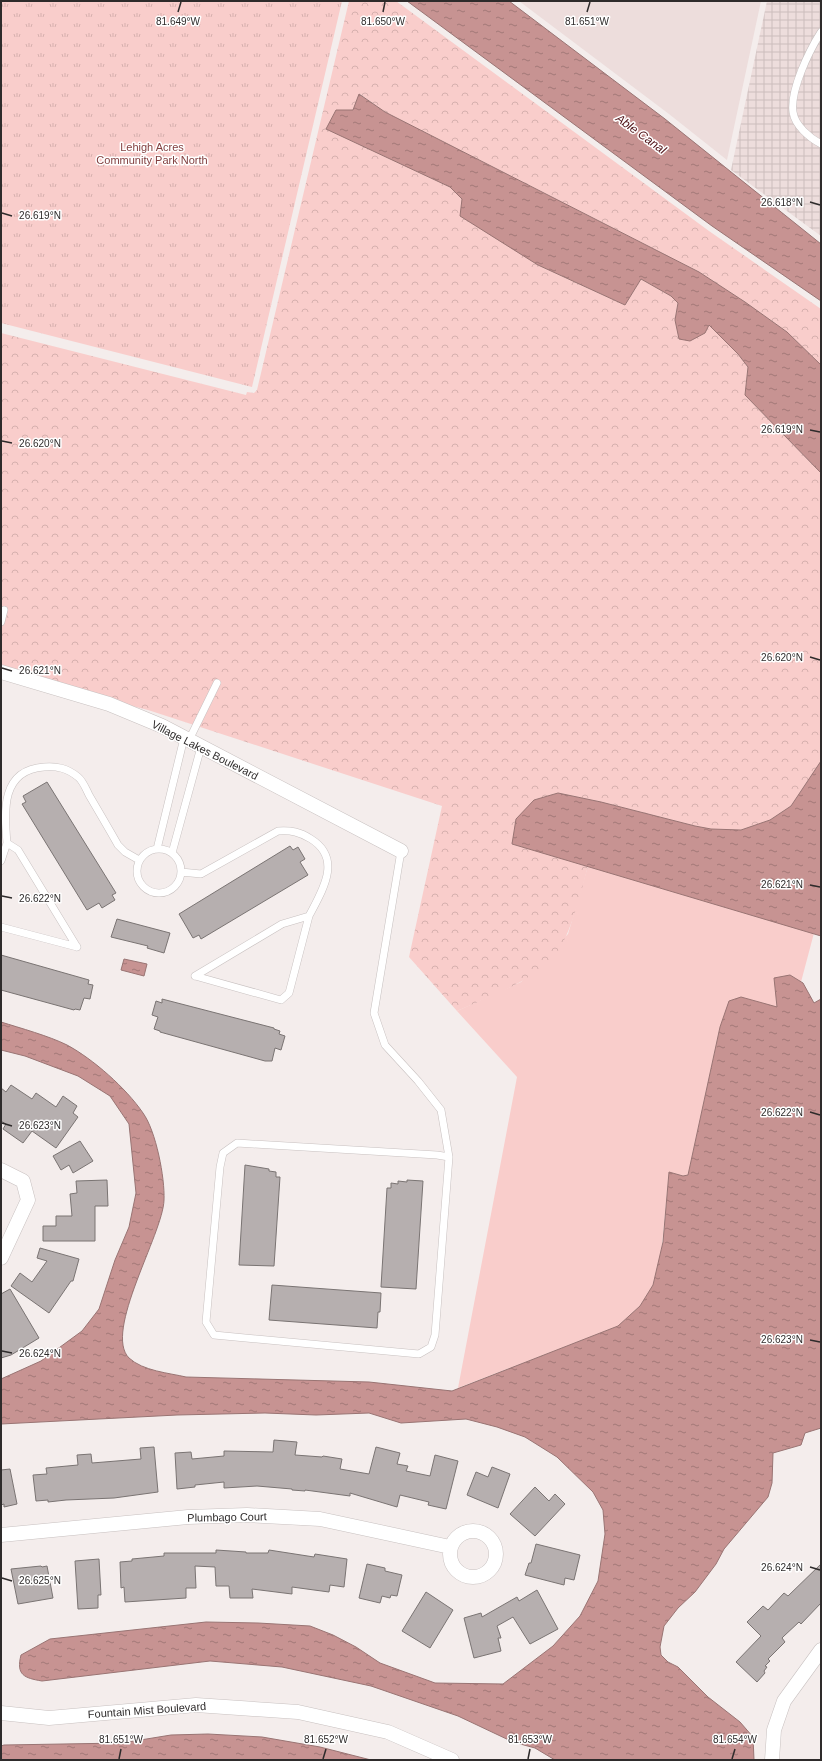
<svg xmlns="http://www.w3.org/2000/svg" width="822" height="1761" viewBox="0 0 822 1761" font-family="Helvetica,sans-serif">
	<defs>
		<pattern id="industrial-grid" width="8" height="8" patternUnits="userSpaceOnUse"><rect width="8" height="8" fill="#eddddc"/><path d="M0 4h8M4 0v8" fill="none" stroke="#ccbebd"/></pattern>
		<pattern id="forest-crowns" width="20" height="18" patternUnits="userSpaceOnUse"><rect width="20" height="18" fill="#f9cdcb"/><path d="M2 6a3 3 0 1 1 6 0M12 15a3 3 0 1 1 6 0" fill="none" stroke="#d6b0ae"/></pattern>
		<pattern id="park-tufts" width="24" height="20" patternUnits="userSpaceOnUse"><rect width="24" height="20" fill="#f9cdcb"/><path d="M3 7l-1-3M5 7V3M7 7l1-3M15 17l-1-3M17 17v-4M19 17l1-3" fill="none" stroke="#d6b0ae"/></pattern>
		<pattern id="water-ripples" width="26" height="14" patternUnits="userSpaceOnUse"><rect width="26" height="14" fill="#c79392"/><path d="M2 4q2-2 4 0t4 0M15 11q2-2 4 0t4 0" fill="none" stroke="#a27877"/></pattern>
	</defs>
	<rect width="100%" height="100%" fill="#f4edec"/>
	<!-- built -->
	<path fill="#eddddc" d="M519,1h242l-34,159 -58,-46z"/>
	<!-- industrial -->
	<path fill="url(#industrial-grid)" d="M767,1h54v235l-90,-66z"/>
	<!-- grass -->
	<path fill="#f9cdcb" d="M588,866l226,67 -13,49 -11,-7 -14,21 1,11 -57,20 -32,148 -5,1 -14,-4 -8,83 -8,30 -13,21 -22,20 -160,62 59,-311 -60,-66 64,-29 47,-48z"/>
	<!-- forest -->
	<path fill="url(#forest-crowns)" d="M349,1h47l313,230 112,78v56l-34,-33 -42,-30 -46,-30 -314,-160 -25,-18 -7,16 -26,19 123,58 88,78 87,40 16,-26 30,17 7,7 -3,17 34,5 29,29 10,13 -3,28 76,78v288l-30,45 -21,14 -29,10 -30,-1 -16,-3 -94,-24 -43,-9 -24,7 -22,44 76,22c-7,26 -19,79 -39,96 -26,23 -60,35 -92,49l-48,-54 33,-151 -294,-96 -147,-37v-340l245,62 1,-3 7,1 3,-3z"/>
	<!-- park -->
	<path fill="url(#park-tufts)" d="M1,1h341l-90,386 -251,-64z"/>
	<!-- water -->
	<path fill="url(#water-ripples)" stroke="#997473" d="M407,1h102l156,118 156,125v57l-109,-75z
		M359,94l26,18 314,160 46,30 42,30 34,33v108l-76,-78 3,-28 -10,-13 -29,-29 -4,8 -15,8 -11,-2 -4,-19 3,-17 -7,-7 -30,-17 -16,26 -87,-40 -78,-49 2,-17 -12,-12 -124,-58 10,-19h17z
		M821,761v175l-309,-92 4,-25 18,-19 24,-7 43,9 94,24 16,3 30,1 29,-10 21,-14z
		M124,959l23,5 -3,12 -23,-6z
		M790,975l13,8 11,20 7,-4v429l-16,5 -4,12 -28,8 -1,30 -4,14 -44,52 -8,15 -21,28 -17,16 -14,18 -4,21 1,8 7,7 10,5 30,30 32,25 13,15 1,23h-199l-20,-12 -22,-6 -55,-26 -87,-30 -89,-19 -72,-6 -168,20c-18,-3 -26,-6 -21,-26l29,-16 156,-17 52,1 52,3 23,9 23,12 24,16 55,20 68,1 50,-38 27,-30 18,-35 7,-47 -2,-24 -10,-18 -36,-35 -32,-20 -28,-10 -31,-8 -65,4 -32,-10 -53,2 -51,-2 -88,2 -176,9v-45l40,-18 41,-30 17,-22 16,-49 14,-33 7,-34 -7,-69 -19,-28 -32,-20 -53,-20 -24,-6v-28c19,6 48,14 66,23 26,14 59,43 76,68 13,18 22,65 21,87 -1,34 -61,132 -35,158 14,13 40,15 57,19l183,5 83,9 166,-65 22,-20 13,-21 10,-43 6,-70 14,4 5,-1 32,-148 9,-26 12,-4 36,10 -3,-29z
		M208,1734l54,3 58,10 51,13h-370v-14l3,-1 118,-2 49,-8z"/>
	<!-- building -->
	<path fill="#b6afaf" stroke="#7a7473" d="M47,782l69,111 -4,2 3,5 -13,8 -3,-5 -12,7 -65,-106 4,-2 -3,-6z
		M290,846l3,4 5,-3 7,12 -5,3 8,13 -107,64 -2,-4 -6,3 -14,-24z
		M117,919l53,14 -6,20 -17,-5 1,-2 -37,-9z
		M1,955l88,25 -1,4 5,1 -3,14 -6,-1 -4,12 -5,-1 -1,1 -73,-20z
		M162,999l112,29v1l6,2 -1,3 6,2 -4,14 -6,-2 -3,13h-7l-105,-29v-1l-6,-2 4,-12 -6,-2 4,-14 6,2z
		M11,1085l21,14 4,-6 20,14 7,-11 14,10 -4,7 5,4 -22,31 -24,-17 -9,12 -20,-14 3,-5 -5,-3v-33l5,4z
		M80,1141l13,20 -20,12 -4,-8 -8,5 -8,-14z
		M245,1165l24,4v2l7,1v5h4l-6,89 -35,-1z
		M107,1180l1,26h-13v35h-52v-15h13v-10h16l-2,-22 7,-1 -1,-12z
		M407,1180l16,1 -7,108 -35,-2 6,-99h4v-5l7,1v-3l9,1z
		M40,1248l39,11 -6,22h-2l-22,32 -38,-27 9,-13 12,9 15,-21 -10,-3z
		M272,1285l109,8 -1,19h-2l-1,16 -108,-8z
		M10,1289l29,49 -28,17 -10,3v-64z
		M274,1440l23,2 -2,13 27,2 1,-1 19,3 -2,10 29,5 7,-27 24,6 -3,11 11,2 -2,5 24,5 5,-21 23,6 -12,48 -18,-4 1,-3 -29,-7 -3,12 -47,-14v3l-45,-6v1l-13,-1v-1l-35,-3 -33,2v-6l-29,3v2l-18,2 -2,-36 16,-1 1,7 32,-3v-5l49,1z
		M154,1447l4,45 -44,6 -48,2 -18,2v-2l-12,1 -3,-26 14,-1 -1,-6 32,-3 -1,-10 14,-1 1,9 49,-4 -1,-11z
		M492,1467l18,7 -12,34 -31,-13 9,-23 12,5z
		M10,1469l7,35 -13,3v-3l-3,1v-35z
		M535,1487l14,14 6,-7 10,10 -30,32 -25,-22z
		M536,1544l44,11 -6,25 -9,-2 -1,7 -39,-10 4,-12h2z
		M216,1550l30,2v1h22l1,-3 45,7 1,-3 32,5 -3,28 -14,-2 -1,7 -37,-5v7l-40,-5 1,9h-23l-1,-12h-13l-1,-19 -20,-1 1,22h-10v10l-61,4 -1,-15 -3,1 -1,-26 12,-1v-2l32,-3v-3h52z
		M99,1559l2,36h-3v13l-20,1 -3,-48z
		M367,1564l18,4v3l17,4 -5,21 -6,-1 -1,3 -8,-2 -2,7 -21,-5z
		M821,1564v39l-20,21 -2,-2 -15,14 -2,2 3,4 -17,17 2,2 -5,5 2,1 -3,4 1,2 -8,9 -21,-20 25,-26 -14,-14 16,-16 5,4 16,-17 4,3z
		M41,1566l1,1 5,-1 6,32 -35,6 -7,-35z
		M537,1590l21,39 -28,15 -17,-27 -16,9 4,12h-3l3,13 -27,7 -10,-40 17,-5 1,4 35,-20 2,4z
		M426,1592l27,18 -23,38 -28,-17z"/>
	<g fill="none" stroke-linecap="round" stroke-linejoin="round">
		<!-- service casing -->
		<g stroke="#c8c1c0" stroke-width="8">
			<path id="service" d="M821,32c-12,19 -31,58 -28,80 2,14 17,26 28,32
				M1,622l3,-12
				M189,740l28,-57
				M157,849l27,-111
				M137 871a22 22 0 1 1 44 0a22 22 0 1 1-44 0Z
				M401,851l-27,162 11,32 33,36 23,29 8,47 -14,178 -4,12 -12,7 -205,-19 -8,-13 14,-155 3,-14 14,-10 200,12 12,2
				M172,853l29,-106
				M1,861l6,-18
				M181,872l20,2 77,-43c13,-1 22,1 33,8 32,20 11,52 -2,77l-27,8 -87,52
				M1,927l76,20
				M77,947l-59,-97 -11,-7c-3,-32 -6,-73 37,-76 13,-1 23,1 34,10 5,4 8,12 11,18 10,17 20,34 29,50l7,7 14,8
				M195,976l86,24 8,-7 20,-77"/>
		</g>
		<!-- minor casing -->
		<g stroke="#c8c1c0" stroke-width="15">
			<path id="minor" d="M1,672l108,32 53,22 239,125
				M1,1170l22,11 5,19 -27,58
				M450 1554a23 23 0 1 1 46 0a23 23 0 1 1-46 0Z
				M1,1535l187,-18 59,-2 73,4 130,28
				M1,1713l48,5 147,-13 102,7 90,20 64,28
				M772,1760l2,-30 10,-29 37,-51"/>
		</g>
		<!-- service -->
		<use href="#service" stroke="#fff" stroke-width="7"/>
		<!-- minor -->
		<use href="#minor" stroke="#fff" stroke-width="14"/>
	</g>
	<!-- ticks -->
	<path fill="none" stroke="#2e2b2b" stroke-width="1.5" d="M178,12l3,-10M383,12l2,-10M587,12l3,-10M810,202l10,3M2,213l10,3M810,430l10,2M2,441l10,2M810,657l10,3M2,668l10,3M810,885l10,2M2,896l10,2M810,1112l10,3M2,1123l10,3M810,1340l10,2M2,1351l10,2M810,1567l10,3M2,1578l10,3M119,1759l2,-10M323,1759l3,-10M528,1759l2,-10M732,1759l3,-10"/>
	<g text-anchor="middle" dominant-baseline="central" stroke-width="3" stroke-linejoin="round" paint-order="stroke">
		<!-- park labels -->
		<g font-size="11" fill="#813e3e" stroke="#fff">
			<text x="152" y="147">Lehigh Acres<tspan x="152" dy="13">Community Park North</tspan></text>
		</g>
		<!-- street labels -->
		<g font-size="11" fill="#2e2b2b" stroke="#fff">
			<text transform="translate(205 750) rotate(27)">Village Lakes Boulevard</text>
			<text transform="translate(227 1517) rotate(-1)">Plumbago Court</text>
			<text transform="translate(147 1710) rotate(-4)">Fountain Mist Boulevard</text>
		</g>
		<!-- water labels -->
		<g font-size="12" font-style="italic" fill="#4e1015" stroke="#fff">
			<text transform="translate(641 134) rotate(36)">Able Canal</text>
		</g>
	</g>
	<g font-size="10" text-anchor="middle" fill="#2e2b2b" stroke="#fff" stroke-width="3" stroke-linejoin="round" paint-order="stroke">
		<text x="178" y="25">81.649°W</text>
		<text x="383" y="25">81.650°W</text>
		<text x="587" y="25">81.651°W</text>
		<text x="782" y="206">26.618°N</text>
		<text x="40" y="219">26.619°N</text>
		<text x="782" y="433">26.619°N</text>
		<text x="40" y="447">26.620°N</text>
		<text x="782" y="661">26.620°N</text>
		<text x="40" y="674">26.621°N</text>
		<text x="782" y="888">26.621°N</text>
		<text x="40" y="902">26.622°N</text>
		<text x="782" y="1116">26.622°N</text>
		<text x="40" y="1129">26.623°N</text>
		<text x="782" y="1343">26.623°N</text>
		<text x="40" y="1357">26.624°N</text>
		<text x="782" y="1571">26.624°N</text>
		<text x="40" y="1584">26.625°N</text>
		<text x="121" y="1743">81.651°W</text>
		<text x="326" y="1743">81.652°W</text>
		<text x="530" y="1743">81.653°W</text>
		<text x="735" y="1743">81.654°W</text>
	</g>
	<!-- border -->
	<rect width="822" height="1761" fill="none" stroke="#2e2b2b" stroke-width="4"/>
</svg>
